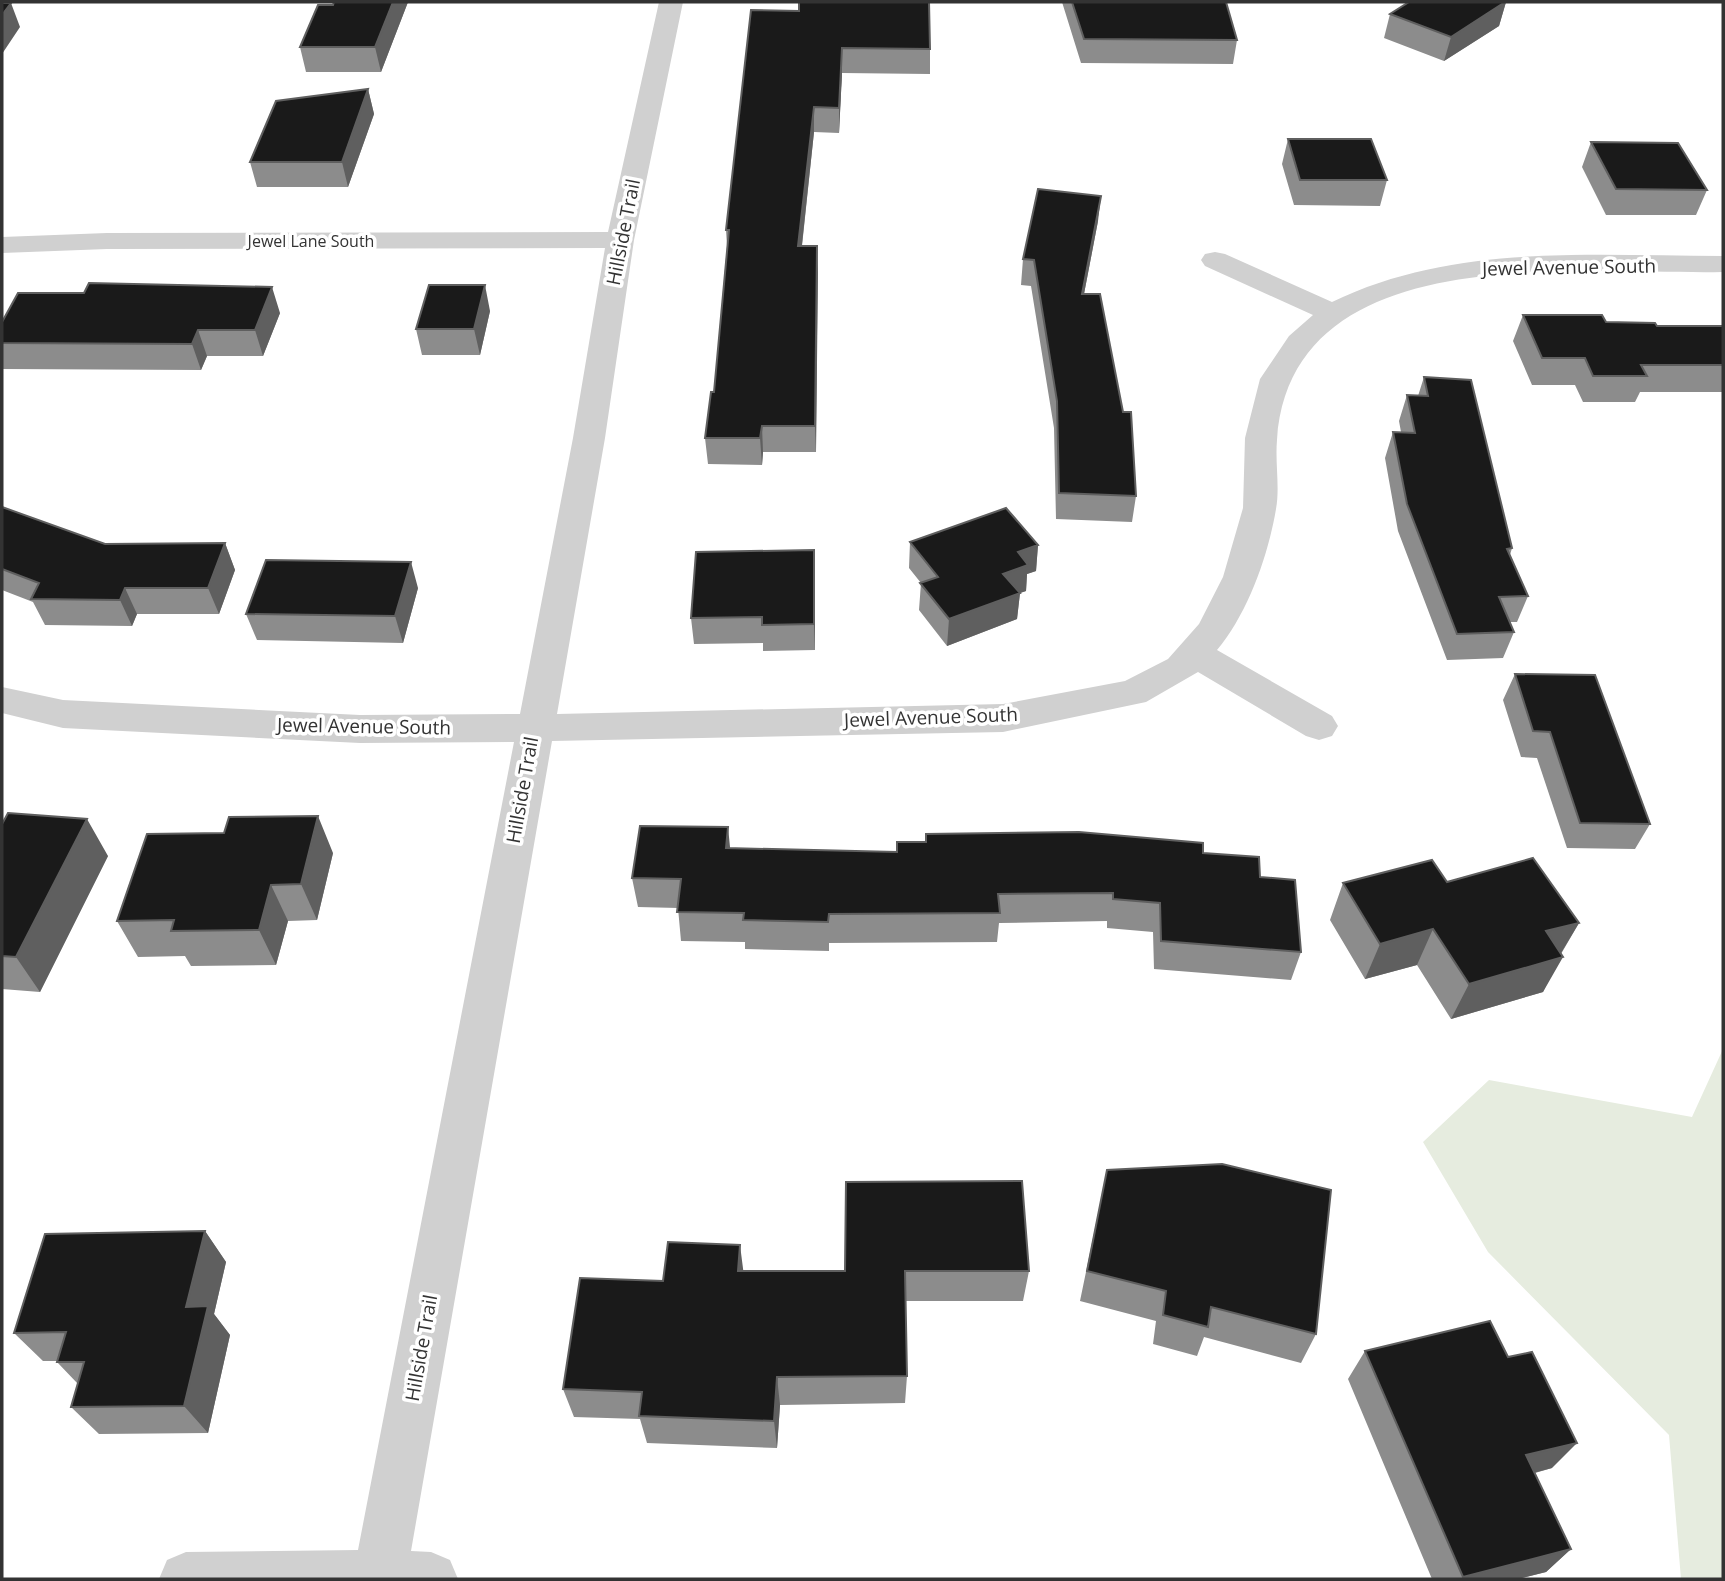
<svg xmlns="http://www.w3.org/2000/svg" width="1725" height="1581" viewBox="0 0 1725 1581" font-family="'Open Sans',sans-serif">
	<rect width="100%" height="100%" fill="#fff"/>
	<!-- green -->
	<path fill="#e6ecdf" d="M1723,1049v530h-42l-12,-144 -181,-183 -65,-110 66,-62 203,37z"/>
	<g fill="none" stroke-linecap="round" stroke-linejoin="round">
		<!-- minor -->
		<path fill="#d0d0d0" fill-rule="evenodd" d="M659,2h24l-49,238 -29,198 -48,276 446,-10 122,-23 43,-22 31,-35 24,-47 20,-69 2,-70 15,-59 29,-43 24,-21 -108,-49 -4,-6 4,-6 10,-2 10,2 107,48c122,-59 259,-46 391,-46v16c-141,3 -432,-36 -446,168 -2,23 3,47 -1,69 -8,47 -28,104 -59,141l115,66 6,10 -6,10 -13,4 -13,-4 -108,-64 -52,30 -143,30 -451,9 -141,810 20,1 19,8 8,19h-299l8,-19 19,-8 172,-2 156,-808 -154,1 -297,-15 -61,-15v-26l61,13 297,15 160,-1 53,-276 32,-190 -498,1 -105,4v-16l105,-4 501,-1z"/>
	</g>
	<!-- wall -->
	<path fill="#8c8c8c" d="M408,2l-27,70h-75l-6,-25z
		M1062,2h164l11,38 -4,24 -152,-1z
		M1506,2l-7,24 -55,35 -60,-23 6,-24z
		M751,10l179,39v25l-88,-1 -3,60 -25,-1 -12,114h15l-1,206h-53l-1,13 -54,-1 -3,-26 9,-46 13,-146 -1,-16z
		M368,89l6,25 -26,73h-91l-7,-25z
		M1288,139l99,41 -7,26 -86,-1 -12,-41z
		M1591,142l116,48 -11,25h-90l-24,-48z
		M1098,221l-14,73 52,202 -4,26 -76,-3 -2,-91 -23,-142 -10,-1 2,-26z
		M490,311l-10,44h-58l-6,-26z
		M280,313l-17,43h-56l-6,14 -199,-1v-47z
		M1523,315l83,7 51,4h66v66h-83l-5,10h-52l-8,-17h-43l-19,-44z
		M1424,377l88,171 -2,7 18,41 -11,26h-7l4,10 -11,26 -56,2 -49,-129 -13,-73 8,-26h8l-2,-11 8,-26 11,1z
		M2,507l103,37 120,-1 10,27 -16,44h-82l-5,12 -87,-1 -12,-23 -31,-12z
		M910,542l128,3 -2,26 -9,3 -1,17 -6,2 -3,26 -70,27 -28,-36 2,-27 -12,-15z
		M815,577v73l-52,1v-8l-69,1 -3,-26z
		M418,588l-15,55 -146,-3 -11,-26z
		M1515,674l135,150 -15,25 -68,-1 -30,-90 -16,-1 -18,-57z
		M2,824l106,32 -68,136 -38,-3z
		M926,834l277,19 57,24 41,75 -10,28 -137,-11 -1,-37 -46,-4v-7l-108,2 -2,19 -168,1v8l-84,-2v-7l-64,-1 -3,-33 -40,-1 -6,-29 98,-30 167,4v-10h29z
		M333,853l-16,67 -29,1 -12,44 -85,1 -6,-10 -47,1 -21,-36z
		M1447,882l132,41 -18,31 -18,38 -92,27 -34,-54 -52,14 -35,-59 13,-37z
		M1107,1170l209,164 -15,29 -97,-26 -7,19 -44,-12 3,-23 -76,-20z
		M205,1231l21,31 -12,52 16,21 -22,98 -109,1 -28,-27 7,-23 -21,-22v-1h-14l-29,-28z
		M743,1271h286l-6,30h-118l2,75 -2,27 -125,2 -3,43 -130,-5 -7,-24 -66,-2 -11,-28 100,-108z
		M1365,1351l143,6 44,111 -17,5 36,76 -25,23 -28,7h-86l-84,-200z"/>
	<!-- shaded-wall -->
	<path fill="#5f5f5f" d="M393,2h15l-27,70 -6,-25z
		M1506,2l-7,24 -55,35 7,-24z
		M11,3l9,24 -18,27v-39z
		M842,48v25l-3,60v-25z
		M368,89l6,25 -26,73 -6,-25z
		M814,107v25l-15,140 -1,-26z
		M1101,196l-3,25 -19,99 3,-26z
		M817,246l1,26 -2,180 -1,-26z
		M485,285l5,26 -10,44 -6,-26z
		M272,287l8,26 -17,43 -8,-26z
		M198,330l9,26 -6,14 -9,-26z
		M762,426l1,26 -1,13 -2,-27z
		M225,543l10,27 -16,44 -11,-26z
		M1038,545l-2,26 -9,3 -1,17 -6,2 -3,26 -70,27 2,-27 54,-45 15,-22z
		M814,550l1,27v73l-1,-26z
		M411,562l7,26 -15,55 -8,-27z
		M125,588l12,26 -5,12 -12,-26z
		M318,816l15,37 -16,67 -16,-36z
		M87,819l21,37 -68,136 -24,-35z
		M728,827l3,30 -5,-9z
		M271,885l17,36 -12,44 -17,-35z
		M1579,923l-21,35 5,-1 -20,35 -92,27 18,-35 77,-53z
		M1433,929l-16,36 -52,14 15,-35z
		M205,1231l21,31 -12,52 16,21 -22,98 -24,-27 2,-99z
		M740,1245l4,31 -6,-5z
		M777,1377l3,28 -3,43 -3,-27z
		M1577,1443l-25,25 -49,13 23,-26z
		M1571,1549l-25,23 -28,7h-57l2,-2z"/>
	<!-- building -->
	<path fill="#1a1a1a" stroke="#5f5f5f" stroke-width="2" d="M334,2h59l-18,45h-75l18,-42h15z
		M799,2h130l1,47 -88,-1 -3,60 -25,-1 -16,139h19l-2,180h-53l-2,12h-55l6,-46h3l15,-162h-3l25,-220 48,1z
		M1072,2h154l11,38 -153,-1z
		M1409,2h96l-54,35 -61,-23z
		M2,3h9l-9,12z
		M368,89l-26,73h-92l26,-61z
		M1288,139h83l16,41h-87z
		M1591,142l87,1 29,47 -91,-1z
		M1038,189l63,7 -19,98h18l23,118h8l5,84 -77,-3 -2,-92 -23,-141 -11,-1z
		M89,283l183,4 -17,43h-57l-6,14 -190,-1v-21l16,-29h66z
		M429,285h56l-11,44h-58z
		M1523,315h79l4,7 49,1 2,3h66v39h-82l6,11h-54l-8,-18h-43z
		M1424,377l47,3 41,168 -5,1 21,47 -29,1 15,35 -57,2 -50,-130 -14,-72 22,1 -8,-38 21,1z
		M2,507l103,37 120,-1 -17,45h-83l-5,12 -89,-1 8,-16 -37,-14z
		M1006,508l32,37 -20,7 10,13 -25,9 17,19 -71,26 -29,-36 18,-6 -28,-35z
		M814,550v74l-52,1v-8l-71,1 5,-66z
		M266,560l145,2 -16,54 -149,-2z
		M1515,674l80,1 55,149 -70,-1 -30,-91 -17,-1z
		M8,813l79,6 -71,138 -14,-1v-132z
		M318,816l-17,68 -30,1 -12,45 -88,1 3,-11 -57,1 30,-87 77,-1 5,-16z
		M640,826l88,1 -2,21 171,4v-10h29v-8l153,-2 124,11v10l56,4 1,20 35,3 6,72 -140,-11 -1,-38 -47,-4v-6l-115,1 2,19 -171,1 -1,8 -85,-2 1,-7 -67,-1 4,-33 -49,-1z
		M1533,858l46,65 -33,8 17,26 -94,27 -36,-55 -53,15 -37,-61 89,-23 15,22z
		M1222,1164l109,26 -15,144 -105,-27 -3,20 -45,-12 3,-24 -79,-20 20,-101z
		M1022,1181l7,90h-124l2,105 -130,1 -3,44 -135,-5 3,-24 -79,-3 17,-111 83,3 5,-39 72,3 -2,26h107l1,-89z
		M205,1231l-19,76 22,-1 -24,100 -113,1 13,-45h-27l9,-30 -52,1 31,-99z
		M1490,1321l18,36 24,-5 45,91 -51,12 45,94 -108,28 -98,-226z"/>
	<g text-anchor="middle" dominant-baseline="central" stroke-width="7" stroke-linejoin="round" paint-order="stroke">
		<!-- far-street labels -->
		<g font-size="16" fill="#333" stroke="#fff">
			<text x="311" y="241">Jewel Lane South</text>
		</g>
		<!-- street labels -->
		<g font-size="19" fill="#333" stroke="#fff">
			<text transform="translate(623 232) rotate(-79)">Hillside Trail</text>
			<text transform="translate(1569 267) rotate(-1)">Jewel Avenue South</text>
			<text transform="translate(931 717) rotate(-2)">Jewel Avenue South</text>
			<text transform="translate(364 726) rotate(1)">Jewel Avenue South</text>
			<text transform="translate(522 790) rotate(-80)">Hillside Trail</text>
			<text transform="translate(421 1348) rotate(-80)">Hillside Trail</text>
		</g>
	</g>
	<!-- border -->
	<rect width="1725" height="1581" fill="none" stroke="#333333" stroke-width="7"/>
</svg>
